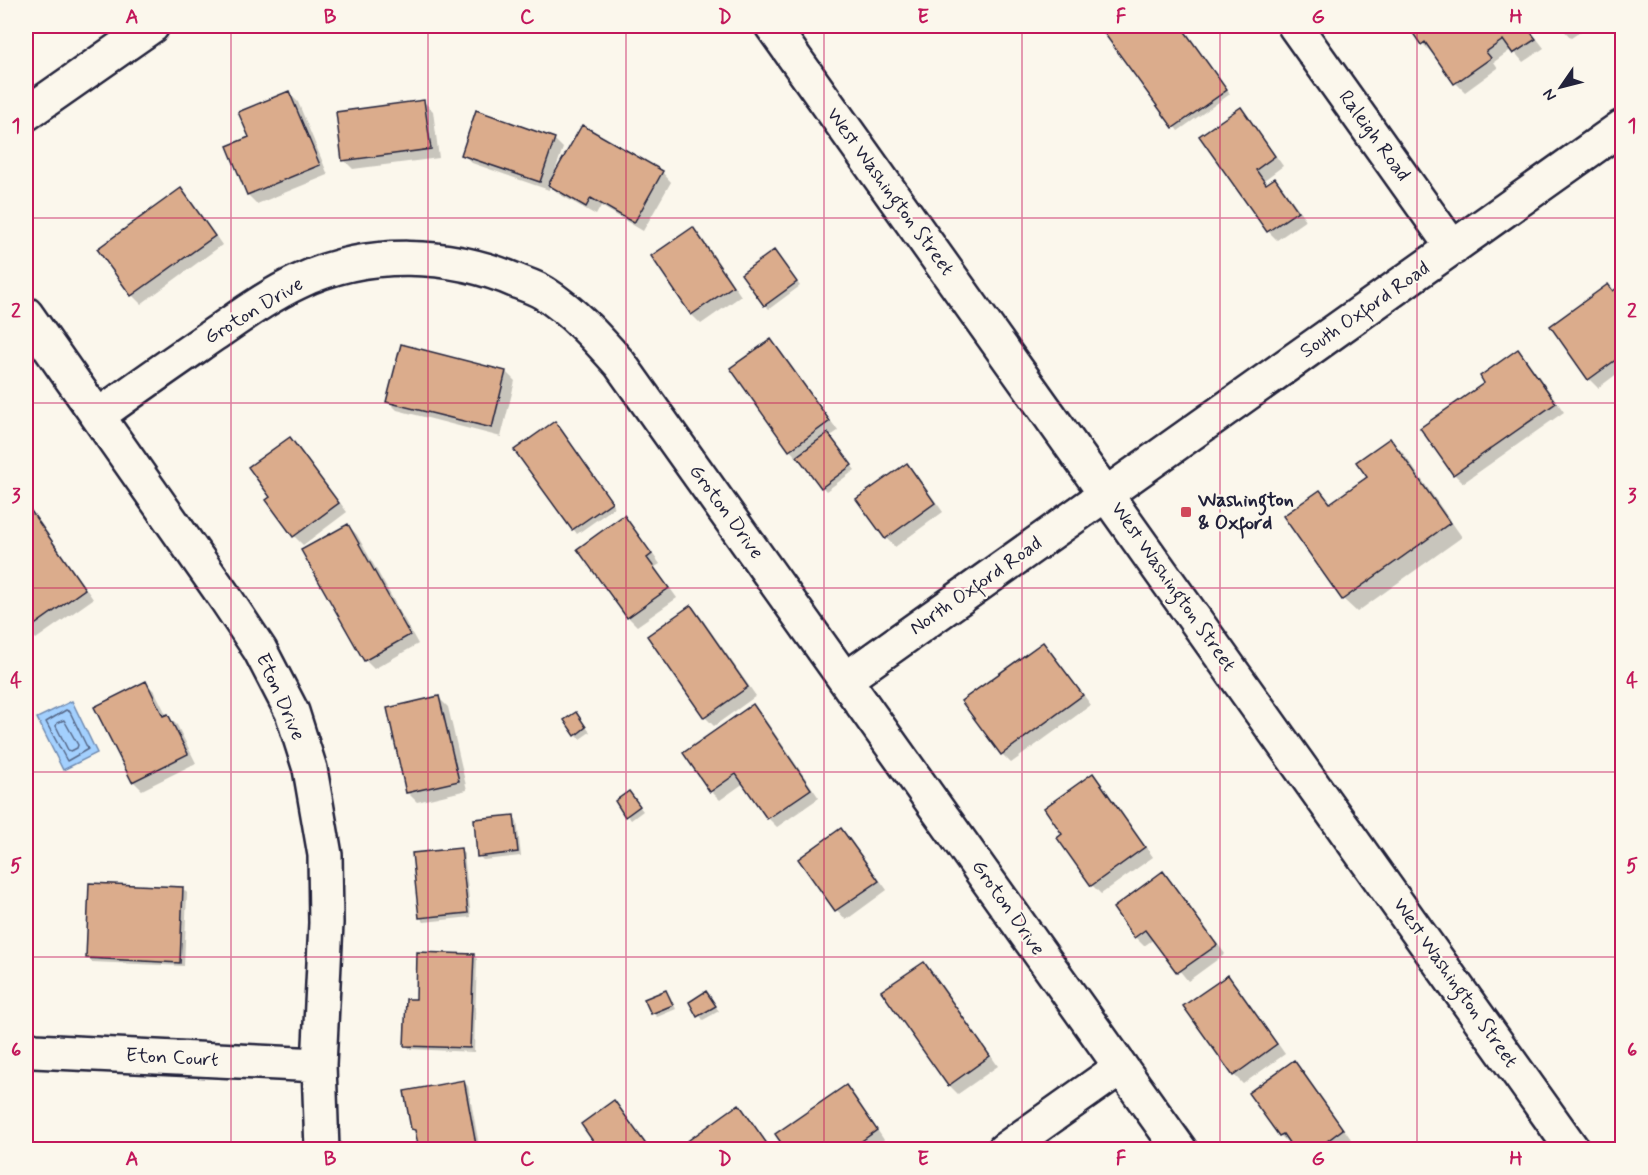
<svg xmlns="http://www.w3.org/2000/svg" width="1648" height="1175" viewBox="0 0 1648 1175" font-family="Mynerve,sans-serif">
	<rect width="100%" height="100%" fill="#fbf7ec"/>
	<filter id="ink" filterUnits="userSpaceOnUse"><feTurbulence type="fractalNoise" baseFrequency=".0167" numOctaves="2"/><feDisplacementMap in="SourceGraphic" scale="12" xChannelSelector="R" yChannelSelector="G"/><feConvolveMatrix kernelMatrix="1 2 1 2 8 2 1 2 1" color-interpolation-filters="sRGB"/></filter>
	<g filter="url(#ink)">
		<!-- water -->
		<path fill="#a3d0fe" stroke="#6f8ab0" stroke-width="1.5" d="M72,701l25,52 -34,17 -26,-52z"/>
		<!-- shadow -->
		<path fill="#0003" d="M1117,26h54l3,4 6,-4 50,68 -52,37 -72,-98z
			M1410,26h117l17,22 -21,14 -11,-13 -18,13 4,6 -33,24 -9,-9 -23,-31 -1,1 -9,-9z
			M1560,26h29l-18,12z
			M289,93l9,9 30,73 -71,29 -9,-9z
			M424,102l9,9 6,47 -86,11 -9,-9z
			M1240,109l9,9 34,48 -19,14 4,5 7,-5 9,9 22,31 -29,20 -9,-9z
			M554,139l9,9 -9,26 108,-2 9,10 -28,49 -42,-25 -5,9 -37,-21 -9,-9 -1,5 -77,-27 -9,-9z
			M180,190l10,9 32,46 -81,59 -9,-9z
			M693,229l9,9 39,58 -40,28 -9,-9 -39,-58z
			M778,256l22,30 -31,23 -4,-4z
			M1608,286l6,6 8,-6v84l-24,18 -9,-9z
			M771,340l9,10 58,81 -9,6 26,33 -29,21 -36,-41z
			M1518,351l9,9 37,52 -101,71 -9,-9 32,-91z
			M506,372l9,9 -14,56 -104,-27 -9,-9z
			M559,427l56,80 -38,27 -61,-83z
			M290,439l9,9 48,64 -44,33 -9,-9 -21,-39z
			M1390,440l13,13 59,84 -105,75 -14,-13 -23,-107 12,12 37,-26z
			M907,465l9,9 27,38 -48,35 -9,-9z
			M29,510l9,9 55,80 -57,40 -10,-11v-115z
			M623,517l9,9 28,38 -5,3 22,31 -40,28 -9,-9 -48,-68z
			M348,525l9,10 61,109 -44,25 -9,-9z
			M691,607l9,9 56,80 -42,30 -9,-9z
			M1043,644l9,9 39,52 -80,58 -9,-9z
			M146,683l9,9 12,24 10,9 19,38 -54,27 -9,-9z
			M439,698l9,9 19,83 -50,12 -10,-10z
			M753,706l9,9 57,83 -42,29 -9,-9 -24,-35 -24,17 -9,-9 -26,-37z
			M579,718l11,14 -10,7 -4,-4z
			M1093,775l9,9 51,73 -52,37 -9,-9 -28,-51z
			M629,793l14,18 -12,9 -14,-19z
			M513,817l4,4 4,35 -38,4 -4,-4z
			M841,830l9,9 37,51 -41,30 -9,-10 -37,-51z
			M460,850l4,4 7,63 -47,5 -4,-5z
			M1163,873l9,9 53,72 -37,27 -34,-42 -10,7 -9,-9z
			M183,889l4,4 -3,73 -92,-4 -4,-4z
			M473,955l4,4 -3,93 -64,-3 -4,-4 11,-44z
			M924,964l9,9 65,93 -40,28 -9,-9z
			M1228,976l9,10 48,68 -42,30 -9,-9z
			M665,991l5,5 6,13 -19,8 -4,-4z
			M706,993l13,18 -16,9 -12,-17z
			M1294,1062l9,9 48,68 -15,11h-40l-5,-7 -2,1 -9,-9z
			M463,1082l5,4 12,64h-60l-3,-18 -4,-4z
			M845,1087l10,9 29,44 -13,10h-83z
			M739,1106l9,9 24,35h-94z"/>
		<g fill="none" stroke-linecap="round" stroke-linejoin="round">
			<!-- shore -->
			<path stroke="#566889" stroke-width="1.5" d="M66,710l4,2 18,37 -21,12 -21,-39z
				M64,720l14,25 -1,3 -6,3 -3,-1 -12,-24 1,-3z"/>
		</g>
		<!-- building -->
		<path fill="#dbac8c" stroke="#22223b" stroke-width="1.5" d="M1115,26h56l2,3 8,-3 46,64 -54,38 -69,-95z
			M1408,26h118l10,13 -23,15 -10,-14 -17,12 5,6 -37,26 -29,-42 -4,3z
			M289,91l31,74 -73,30 -20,-49 22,-9 -11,-25z
			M424,100l7,49 -89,12 -6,-49z
			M1241,107l34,49 -19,14 10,14 9,-6 23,33 -31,21 -68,-96z
			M476,110l79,28 -15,44 -79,-27z
			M582,125l81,46 -29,52 -43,-25 -5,9 -38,-22z
			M181,188l34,48 -84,60 -34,-47z
			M693,227l40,59 -42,29 -40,-59z
			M774,250l23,32 -33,24 -23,-32z
			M1608,284l5,7 9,-7v83l-5,-8 -29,21 -38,-54z
			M771,339l59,82 -41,30 -59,-83z
			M401,344l105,27 -14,57 -106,-26z
			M1518,349l38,54 -103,72 -33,-47 64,-45 -4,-7z
			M555,421l57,81 -40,28 -58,-80z
			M828,433l24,32 -31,23 -24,-32z
			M290,437l49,66 -46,34 -27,-37 4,-3 -22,-30z
			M1390,438l60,85 -108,77 -59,-84 37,-26 10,13 37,-26 -11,-15z
			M907,463l28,40 -50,36 -29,-40z
			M29,508l56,81 -59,42v-120z
			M624,515l28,39 -5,4 22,30 -42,30 -50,-69z
			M348,524l62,111 -46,26 -63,-111z
			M691,605l57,82 -44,31 -57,-82z
			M1043,642l40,53 -82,60 -40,-54z
			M146,681l17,35 5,-2 20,40 -56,28 -38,-75z
			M439,696l20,85 -53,12 -19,-85z
			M753,704l58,85 -44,30 -31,-45 -26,18 -27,-39z
			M576,712l10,15 -11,9 -11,-16z
			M1093,773l52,74 -54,39 -34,-48 5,-4 -18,-26z
			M629,791l11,15 -15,11 -10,-16z
			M1622,797v19l-4,-18z
			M514,815l4,37 -41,5 -3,-38z
			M841,828l38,53 -44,30 -37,-52z
			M461,848l7,65 -49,5 -7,-65z
			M1163,871l54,74 -40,28 -32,-43 -11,8 -21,-30z
			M89,883l94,4 -3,76 -94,-5z
			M417,952l57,2 -4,94 -66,-2 2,-47h10z
			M924,962l66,94 -42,30 -67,-95z
			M1228,975l49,69 -44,32 -50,-70z
			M666,990l7,15 -22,9 -7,-15z
			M706,991l10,15 -19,11 -8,-15z
			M1294,1060l49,69 -28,21h-21l-11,-16 -4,2 -31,-43z
			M464,1080l13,70h-58l-4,-20 -4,-1 -7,-38z
			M846,1085l31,45 -28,20h-63l-11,-16z
			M614,1100l36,50h-51l-18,-26z
			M739,1104l29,41 -6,5h-87z"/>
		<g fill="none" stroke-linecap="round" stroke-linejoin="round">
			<!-- minor casing -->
			<g stroke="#22223b" stroke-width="38">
				<path id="minor" d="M1295,26l158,222
					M26,114l126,-88
					M26,314l200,285 34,51 32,62 18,57 15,86 1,68 -7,142 3,85
					M98,416c38,-28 76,-54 115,-81 28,-19 55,-39 85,-53 69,-33 152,-30 221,0 8,3 17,6 25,11 30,19 53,45 76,71l560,786
					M846,679l776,-552
					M26,1048l8,3 285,14
					M1004,1150l117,-83"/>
			</g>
			<!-- tertiary casing -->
			<g stroke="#22223b" stroke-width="38">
				<path id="tertiary" d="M772,26l801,1124"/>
			</g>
			<!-- minor -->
			<use href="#minor" stroke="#fbf7ec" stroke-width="33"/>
			<!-- tertiary -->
			<use href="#tertiary" stroke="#fbf7ec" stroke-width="33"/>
		</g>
	</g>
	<!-- grid -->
	<path fill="none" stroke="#c2185b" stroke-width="1.5" stroke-opacity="0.55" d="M231,26v1124M428,26v1124M626,26v1124M824,26v1124M1022,26v1124M1220,26v1124M1417,26v1124M26,218h1596M26,403h1596M26,588h1596M26,772h1596M26,957h1596"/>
	<!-- markers -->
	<rect fill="#d1495b" stroke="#fbf7ec" stroke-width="2" x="1180" y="506" width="12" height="12" rx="3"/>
	<g text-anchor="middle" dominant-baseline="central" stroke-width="4.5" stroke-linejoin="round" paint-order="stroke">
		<!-- street labels -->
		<g font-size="20" fill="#22223b" stroke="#fbf7ec">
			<text transform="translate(1374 136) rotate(54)">Raleigh Road</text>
			<text transform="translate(890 192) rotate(54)">West Washington Street</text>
			<text transform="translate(1365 310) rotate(-35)">South Oxford Road</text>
			<text transform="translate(254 311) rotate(-31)">Groton Drive</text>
			<text transform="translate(726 512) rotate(54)">Groton Drive</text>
			<text transform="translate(976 586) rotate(-35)">North Oxford Road</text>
			<text transform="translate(1173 587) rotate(55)">West Washington Street</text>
			<text transform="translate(280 697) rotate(66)">Eton Drive</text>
			<text transform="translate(1008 908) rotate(55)">Groton Drive</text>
			<text transform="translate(1455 983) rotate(55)">West Washington Street</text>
			<text transform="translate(172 1058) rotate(3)">Eton Court</text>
		</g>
		<!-- poi labels -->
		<g font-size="20" font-weight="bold" fill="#22223b" stroke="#fbf7ec" text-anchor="start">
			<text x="1198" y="500">Washington<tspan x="1198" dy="23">&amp; Oxford</tspan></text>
		</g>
	</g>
	<!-- margin -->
	<rect width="1648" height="1175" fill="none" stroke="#fbf7ec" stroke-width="66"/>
	<!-- north arrow -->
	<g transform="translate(1561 87) rotate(235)" stroke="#fbf7ec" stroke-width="4.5" paint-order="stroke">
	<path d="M0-4.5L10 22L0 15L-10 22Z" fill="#22223b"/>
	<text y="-9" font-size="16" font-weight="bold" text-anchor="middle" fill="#22223b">N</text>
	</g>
	<rect x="33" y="33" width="1582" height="1109" fill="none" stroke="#c2185b" stroke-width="2"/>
	<g font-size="20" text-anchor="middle" font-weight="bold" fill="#c2185b">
		<text x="132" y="23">A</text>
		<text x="330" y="23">B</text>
		<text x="527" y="23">C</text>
		<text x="725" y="23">D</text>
		<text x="923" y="23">E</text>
		<text x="1121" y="23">F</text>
		<text x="1318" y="23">G</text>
		<text x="1516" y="23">H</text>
		<text x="16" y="132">1</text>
		<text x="1632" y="132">1</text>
		<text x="16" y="317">2</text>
		<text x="1632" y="317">2</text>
		<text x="16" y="502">3</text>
		<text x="1632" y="502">3</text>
		<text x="16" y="687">4</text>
		<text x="1632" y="687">4</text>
		<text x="16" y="872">5</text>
		<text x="1632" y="872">5</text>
		<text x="16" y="1056">6</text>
		<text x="1632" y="1056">6</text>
		<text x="132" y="1165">A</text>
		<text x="330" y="1165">B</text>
		<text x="527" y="1165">C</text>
		<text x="725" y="1165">D</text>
		<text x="923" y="1165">E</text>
		<text x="1121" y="1165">F</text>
		<text x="1318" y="1165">G</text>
		<text x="1516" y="1165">H</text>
	</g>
</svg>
